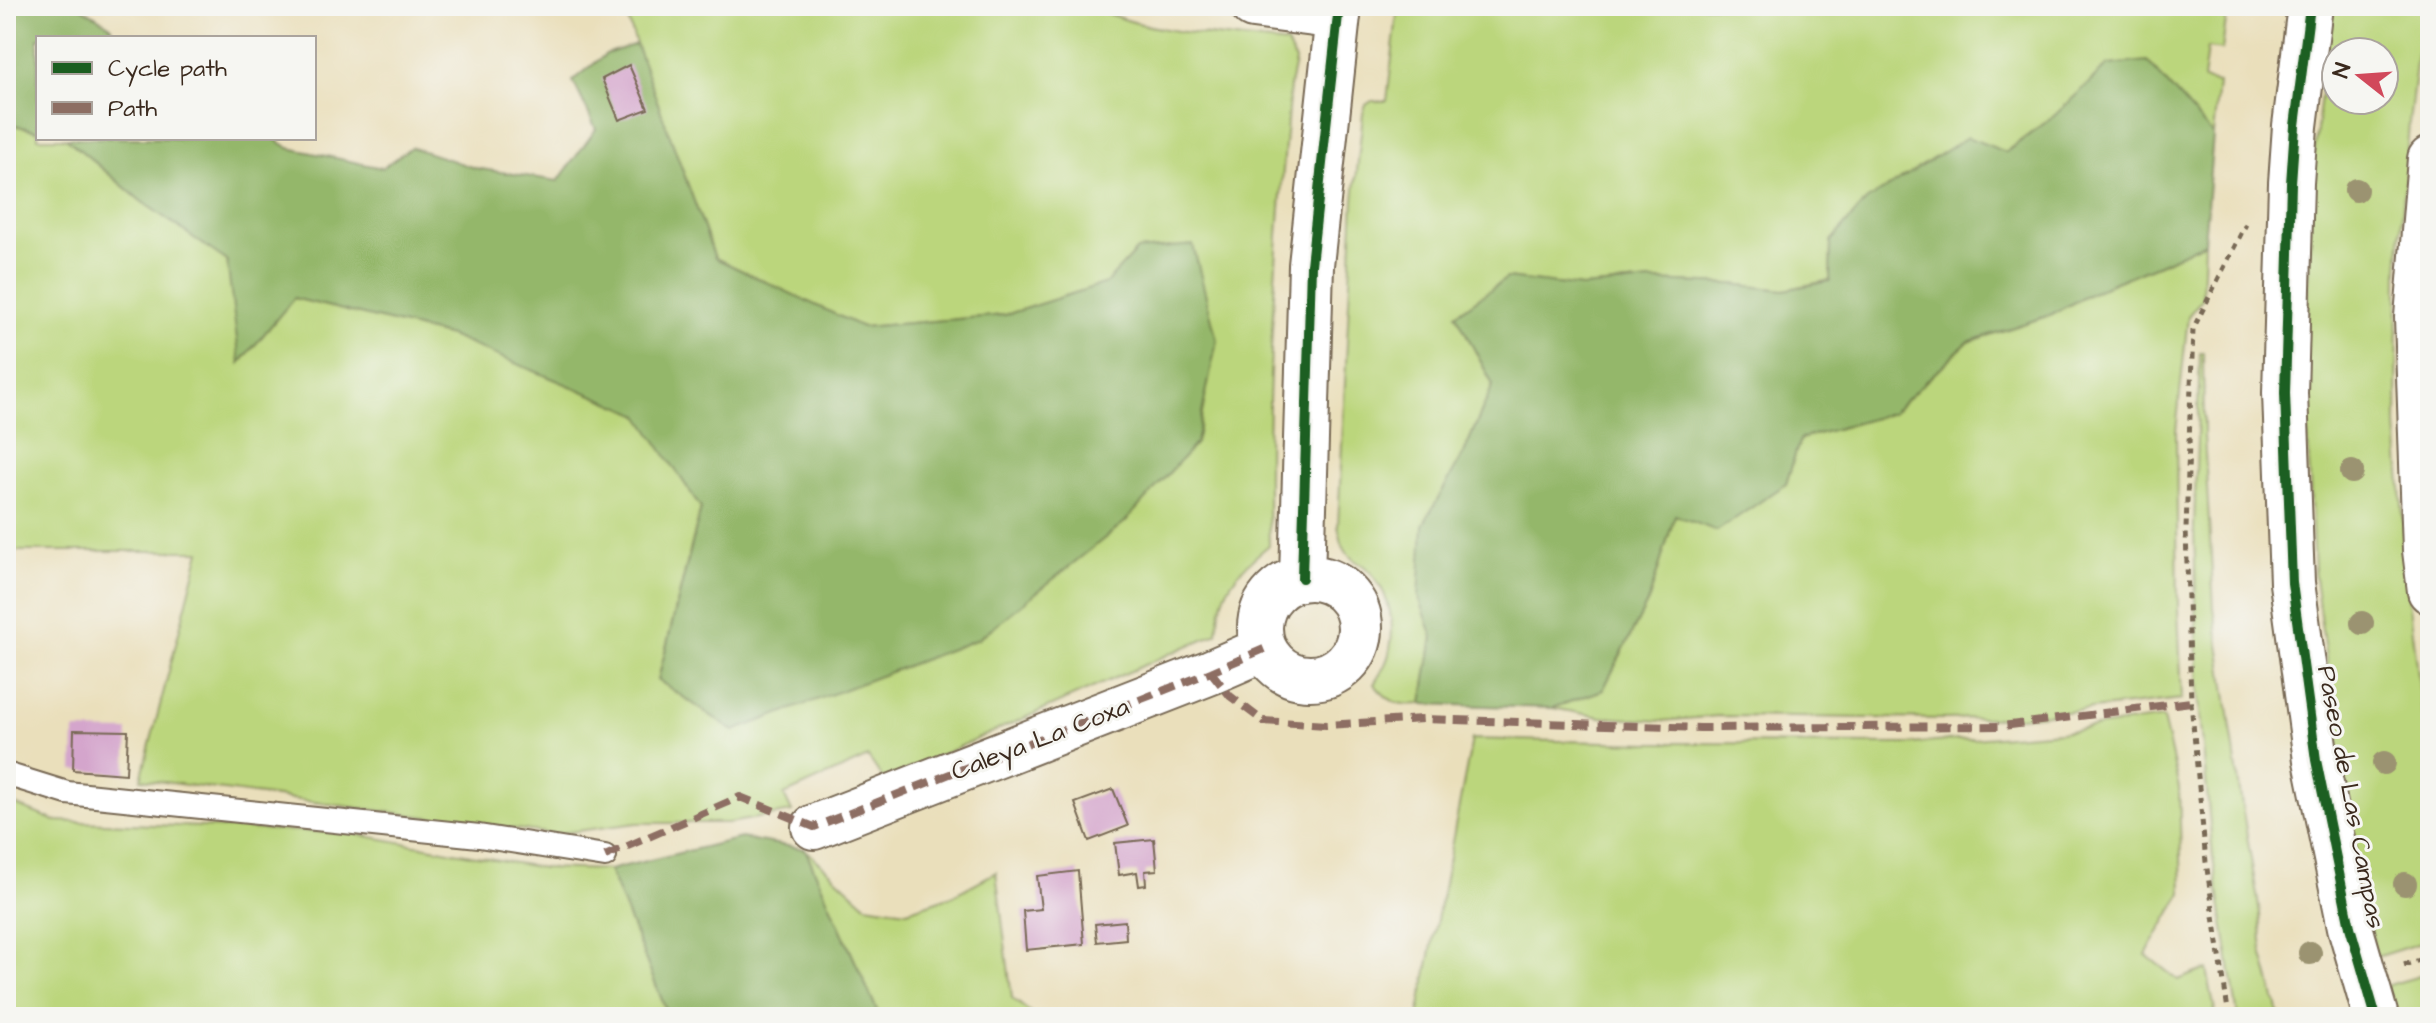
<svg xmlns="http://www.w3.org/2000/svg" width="2436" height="1023" viewBox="0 0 2436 1023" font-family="'Architects Daughter',sans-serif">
	<rect width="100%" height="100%" fill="#f6f6f2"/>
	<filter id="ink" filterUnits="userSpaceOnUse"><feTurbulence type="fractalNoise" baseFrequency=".0125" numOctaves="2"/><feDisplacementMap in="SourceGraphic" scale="16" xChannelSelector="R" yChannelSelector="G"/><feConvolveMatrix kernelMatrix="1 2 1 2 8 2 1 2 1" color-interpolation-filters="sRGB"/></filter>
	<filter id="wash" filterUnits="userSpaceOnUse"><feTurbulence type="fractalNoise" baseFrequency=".006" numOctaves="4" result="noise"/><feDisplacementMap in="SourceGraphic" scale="32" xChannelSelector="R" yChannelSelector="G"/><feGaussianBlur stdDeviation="1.8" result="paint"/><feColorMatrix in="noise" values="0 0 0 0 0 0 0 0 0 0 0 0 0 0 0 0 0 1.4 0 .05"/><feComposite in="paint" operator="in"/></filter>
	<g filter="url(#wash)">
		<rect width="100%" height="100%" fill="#eadfbb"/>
		<!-- green -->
		<path fill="#bbd67b" stroke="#7b804c" stroke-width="2" fill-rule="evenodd" d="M624,6h468c51,28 137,30 195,38l8,17 -5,25c-13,152 -26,305 -21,459 -34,29 -48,41 -52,88l-333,147 -16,-23 -84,38 8,17 -63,11h-92l-83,11 -413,-55 59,-228h-194v-428l32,8v7h28l75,63 87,60 13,101 52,-64 157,38 189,78 62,93 -43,173 76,51 403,-481 -30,33 -102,32 -143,12 -147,-69 -79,-214z
			M1398,6h830l-6,44 -15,-2 -4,32 15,3 -5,52 -66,-73 -93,54 -49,36 -174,89 -1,39 -46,10 -53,-6 -79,-3 -70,6 -75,-9 -51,36 37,71 -29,68 -45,144 14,40 -11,67c-25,2 -32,-1 -48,-20 7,-11 14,-22 16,-35 6,-28 -3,-63 -25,-82 -1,-1 -11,-7 -11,-7 -12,-9 -13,-21 -16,-34l16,-326 9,-87 3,-8 6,-4h15z
			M2331,6h92l-14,117 -11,147 -1,155 10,156 15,127 8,47v185l-54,17 -32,-166 -30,-220 -9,-202 7,-195zM2336,52h48v48h-48z
			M2204,242l-2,57 -14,17 -12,116 2,177 4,90 -162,18 -74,2 -228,-3 -56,5 -61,-4 -49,-9 51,-18 46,-91 26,-84 111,-31 14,-45 92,-26 76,-71 82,-27 51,-27 65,-27z
			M2200,353h3l1,82 10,173 28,198 18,107 3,42 17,62h-42l-25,-159 -14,-156 -5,-174z
			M2163,718l16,70 3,105 -36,62 32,25 29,-11 9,48h-798l54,-278 179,4 259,1 150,-12z
			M6,801l49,20 294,12 194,35 66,2 60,147h-663z
			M805,849l61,56 41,6 45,-15 44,-24 16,126 24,19h-156z
			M2430,973v44h-39l-9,-30z"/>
		<!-- forest -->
		<path fill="#94b76b" stroke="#687044" stroke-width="2" d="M6,6h73l32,20 2,12h-75v93l-32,-8z
			M636,44l79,214 147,69 143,-12 101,-32 31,-33 56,-5 24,95 -21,103 -71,79 -147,117 -244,92 -76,-51 43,-172 -63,-94 -188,-78 -156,-38 -54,65 -13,-102 -86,-60 -75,-63h207l16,10 93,20 29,-21 64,21 83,13 38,-52 -23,-48 33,-27z
			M2147,61l66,74 -9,107 -38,19 -65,27 -51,27 -82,27 -76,71 -92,26 -14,45 -69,47 -42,-16 -26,84 -46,91 -51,18 -130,-4 11,-67 -14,-40 4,-72 41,-72 29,-68 -37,-71 51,-36 75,9 70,-6 79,3 53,6 46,-9 1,-40 35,-40 101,-64 39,15 48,-36 54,-51z
			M741,838l64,11 75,168h-211l-60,-147z"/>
		<g id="blocks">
			<!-- building -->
			<path fill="#d4a5cc" d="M629,65l19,44 -29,11 -17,-41z
				M74,730l54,1 -2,43 -53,-4z
				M1113,789l15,37 -39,15 -14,-38z
				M1154,839l3,31 -12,1 1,14 -7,1 -2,-14 -18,3 -4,-32z
				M1078,871l6,73 -58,6 -3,-39 18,-2 -4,-33z
				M1125,921l1,18 -29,3 -2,-18z"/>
		</g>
	</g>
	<g filter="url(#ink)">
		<use href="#blocks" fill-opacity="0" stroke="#786955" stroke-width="2"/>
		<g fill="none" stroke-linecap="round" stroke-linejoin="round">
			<!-- lane casing -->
			<g stroke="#786955" stroke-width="26">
				<path id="lane" d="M6,774l61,19 412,43 126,20"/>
			</g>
			<!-- street casing -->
			<g stroke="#786955" stroke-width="48">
				<path id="street" d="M1253,6l85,11
					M2310,6l-15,120 -4,57 -6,210 7,190 24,177 34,167 26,90
					M2430,159l-13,158 8,233 5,41
					M1260 628a50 50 0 1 1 100 0a50 50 0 1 1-100 0Z
					M1302,578l9,-313 28,-259
					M814,827l397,-155 53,-23"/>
			</g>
			<!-- path -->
			<path stroke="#786955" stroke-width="5" stroke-dasharray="6 6" stroke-linecap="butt" d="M2404,965l26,-8
				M2229,1017l-23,-155 -15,-160 -5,-173 7,-200 53,-105"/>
			<!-- lane -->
			<use href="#lane" stroke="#fff" stroke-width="22"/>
			<!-- street -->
			<use href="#street" stroke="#fff" stroke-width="44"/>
			<!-- quiet -->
			<path stroke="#8d6e63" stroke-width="8" stroke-dasharray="16 8" stroke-linecap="butt" d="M1211,672l19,24 33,25 63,4 98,-6 276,9 302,-2 189,-24
				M605,856l135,-59 74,30 397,-155 53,-23"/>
			<!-- cycleway casing -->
			<g stroke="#f6f6f2" stroke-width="15">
				<path id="cycleway" d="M2310,6l-15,120 -4,57 -6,210 7,190 24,177 34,167 26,90
					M1302,578l9,-313 28,-259"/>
			</g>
			<!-- cycleway -->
			<use href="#cycleway" stroke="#1b5e20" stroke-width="10"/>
		</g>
		<!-- trees -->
		<g fill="#9b9371">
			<circle cx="2356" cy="190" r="12"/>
			<circle cx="2352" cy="472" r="12"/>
			<circle cx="2362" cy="623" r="12"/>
			<circle cx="2384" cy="763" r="12"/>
			<circle cx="2405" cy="884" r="12"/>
			<circle cx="2310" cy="953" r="12"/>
		</g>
	</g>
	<g text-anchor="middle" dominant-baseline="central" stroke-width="6" stroke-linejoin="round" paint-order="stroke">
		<!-- street labels -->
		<g font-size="26" fill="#3b2a1e" stroke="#f6f6f2">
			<text transform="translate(1040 739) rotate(-21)">Caleya La Coxa</text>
			<text transform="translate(2351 797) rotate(79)">Paseo de Las Campas</text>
		</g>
	</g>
	<!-- margin -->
	<rect width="2436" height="1023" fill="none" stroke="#f6f6f2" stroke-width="32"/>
	<!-- legend -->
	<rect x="36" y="36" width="280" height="104" fill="#f6f6f2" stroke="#aba49d" stroke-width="2"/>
	<rect x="52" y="62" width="40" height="12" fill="#1b5e20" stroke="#aba49d" stroke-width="2"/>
	<text x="108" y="76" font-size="24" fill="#3b2a1e">Cycle path</text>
	<rect x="52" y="102" width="40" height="12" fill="#8d6e63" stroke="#aba49d" stroke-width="2"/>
	<text x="108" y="116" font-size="24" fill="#3b2a1e">Path</text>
	<!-- north arrow -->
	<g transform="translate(2360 76) rotate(287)"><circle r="38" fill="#f6f6f2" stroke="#aba49d" stroke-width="2"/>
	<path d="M0-6L14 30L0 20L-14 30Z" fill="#d1495b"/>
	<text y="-12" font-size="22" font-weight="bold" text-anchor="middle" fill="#3b2a1e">N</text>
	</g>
</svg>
